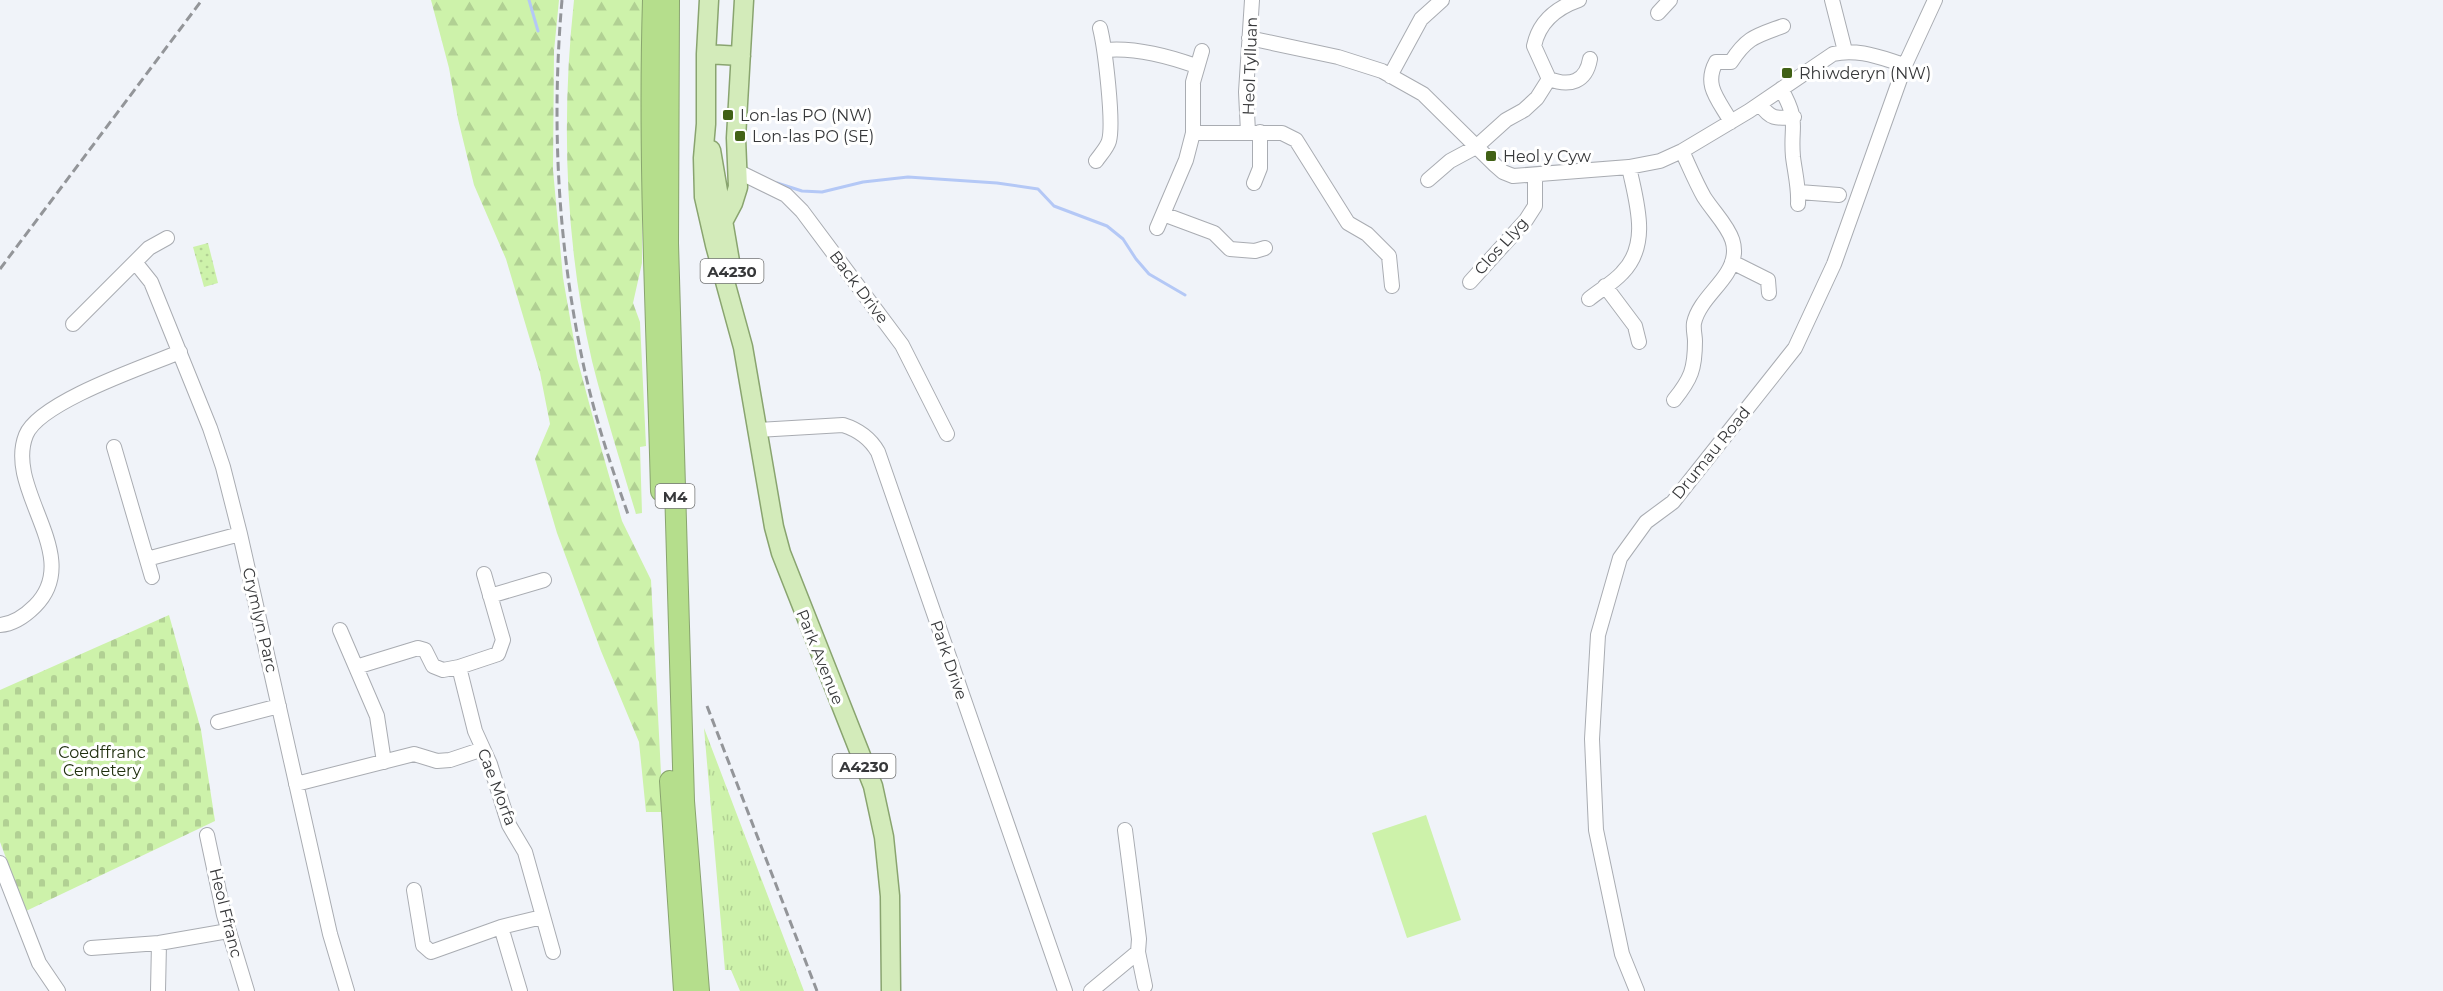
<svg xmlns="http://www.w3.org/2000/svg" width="2443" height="991" viewBox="0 0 2443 991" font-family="Montserrat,sans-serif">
	<defs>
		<pattern id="grass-tufts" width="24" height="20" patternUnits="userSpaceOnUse" patternTransform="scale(1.5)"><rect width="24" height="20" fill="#cdf2aa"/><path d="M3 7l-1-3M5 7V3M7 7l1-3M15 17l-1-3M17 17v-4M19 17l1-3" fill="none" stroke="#b1d093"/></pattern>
		<pattern id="forest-firs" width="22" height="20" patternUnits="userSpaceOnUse" patternTransform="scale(1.5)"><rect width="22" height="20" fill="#cdf2aa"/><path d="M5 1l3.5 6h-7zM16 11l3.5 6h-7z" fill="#b1d093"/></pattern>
		<pattern id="cemetery-stones" width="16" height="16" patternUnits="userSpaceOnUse" patternTransform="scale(1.5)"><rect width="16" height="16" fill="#cdf2aa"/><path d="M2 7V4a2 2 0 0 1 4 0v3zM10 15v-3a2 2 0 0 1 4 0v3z" fill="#b1d093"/></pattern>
		<pattern id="park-dots" width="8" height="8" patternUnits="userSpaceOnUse" patternTransform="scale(1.5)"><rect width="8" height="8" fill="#cdf2aa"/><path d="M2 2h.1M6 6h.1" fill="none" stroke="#b1d093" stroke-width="1.8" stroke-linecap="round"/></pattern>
	</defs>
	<rect width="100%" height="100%" fill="#f0f3f9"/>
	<!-- grass -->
	<path fill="url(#grass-tufts)" d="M704,728l100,263h-64l-9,-21h-6z"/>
	<!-- forest -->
	<path fill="url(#forest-firs)" d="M431,0h128l-5,51 -1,119 10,108 14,80 23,86 22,77 29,59 12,232h-17l-7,-70 -38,-91 -44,-118 -22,-74 15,-35 -10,-51 -34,-114 -32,-74 -16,-66 -9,-51z
		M574,0h68v263l-9,40 7,19 6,124 -6,1 2,66 -6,1c-15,-50 -31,-101 -44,-153 -27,-117 -31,-241 -18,-361z"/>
	<!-- cemetery -->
	<path fill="url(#cemetery-stones)" d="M169,615l32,115 14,91 -189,90 -26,-69v-152z"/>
	<!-- park -->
	<path fill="url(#park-dots)" d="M208,243l10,40 -14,4 -11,-40z"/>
	<!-- pitch -->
	<path fill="#cdf2aa" d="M1426,815l35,105 -54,18 -35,-105z"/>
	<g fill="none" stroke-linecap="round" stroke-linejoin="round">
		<!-- stream -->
		<path stroke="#b4c8f6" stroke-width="3" d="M529,0l9,31
			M777,183l25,8 20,1 41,-10 45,-5 89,6 41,6 16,17 53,20 16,13 13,20 13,15 36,21"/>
		<!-- minor casing -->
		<g stroke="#a9acb2" stroke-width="16">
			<path id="minor" d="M1579,0c-23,8 -40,22 -45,46l15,33c21,8 37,3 41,-20
				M1832,0l13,51
				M1658,13l12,-13
				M1249,38l89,19 44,14 41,23 72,71 8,7 10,4 116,-9 31,-6 22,-10 67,-40 84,-57c25,-6 48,4 72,11
				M1105,50c31,-3 63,6 91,16
				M1390,76l31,-57 21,-19
				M1781,89c19,33 9,36 12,68 2,16 6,31 5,47
				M1760,104c10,15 16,15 34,13
				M1731,122c-12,-22 -28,-36 -15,-60h15c16,-25 25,-26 52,-36
				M1248,132l-2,-40 6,-92
				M1193,133h89l14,7 52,83 19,11 22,22 3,30
				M1096,161c4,-6 11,-13 13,-20 5,-18 -4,-93 -9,-113
				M737,171l49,24 16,16 100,134 45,89
				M1428,180l22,-19 26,-14 30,-27 18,-10 13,-12 12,-19
				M1254,183l6,-15v-36
				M1799,192l40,3
				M1163,214l51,19 16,16 25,2 10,-3
				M1157,228l29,-68 7,-27v-51l9,-31
				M135,262l16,20 59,146 13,39 17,67 90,400 17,57
				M1732,262l36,18 1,13
				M1470,282l56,-62 9,-14v-30
				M1605,286l30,40 4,16
				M1589,299c11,-9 24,-16 33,-26 29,-29 14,-72 7,-106
				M73,324l76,-76 18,-10
				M1674,400c17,-21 21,-31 21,-59 0,-5 -2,-12 -1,-18 4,-19 23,-34 33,-50 20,-32 -7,-51 -23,-76 -8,-14 -15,-31 -22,-46
				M757,430l86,-5c16,5 27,13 35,27l187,539
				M114,447l38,130
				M147,559l93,-25
				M490,596l54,-16
				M0,625c13,-1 26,-10 35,-19 50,-50 -31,-116 -9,-171 13,-33 120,-69 154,-83
				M340,630l37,86 7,46
				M356,667l62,-19 7,2 8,16 10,4 16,-3 16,64 15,33 19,61 16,27 28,100
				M459,667l39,-13 5,-14 -19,-66
				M218,722l61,-16
				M296,784l118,-30 23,7 13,-1 33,-11
				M1125,830l14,109 -1,13 7,34
				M207,835l17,80 23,76
				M0,863l39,100 19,28
				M414,890l9,55 8,7 70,-25 41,-10
				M501,927l19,64
				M91,948l68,-5 69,-12
				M158,991l1,-48
				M1091,991l47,-39
				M1637,991l-15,-37 -26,-124 -4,-91 6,-104 22,-77 26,-36 27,-20 122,-154 39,-84 71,-199 30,-65"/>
		</g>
		<!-- major casing -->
		<g stroke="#89a46f" stroke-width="21">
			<path id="major" d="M709,0l-3,54v70l-3,34 1,39 11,48 28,102 31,180 7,26 92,233 11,51 6,59 1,95
				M706,54l35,2
				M711,150l21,123
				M724,220l9,-17 5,-16 -2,-49 8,-138"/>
		</g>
		<!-- highway casing -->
		<g stroke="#89a46f" stroke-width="22">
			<path id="highway" d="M653,0c-5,163 4,328 8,491
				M669,0l-1,243 16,558 15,190
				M670,781l14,210"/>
		</g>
		<!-- minor -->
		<use href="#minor" stroke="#fff" stroke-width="14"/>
		<!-- major -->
		<use href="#major" stroke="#d3ebba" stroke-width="18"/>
		<!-- highway -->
		<use href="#highway" stroke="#b5de8c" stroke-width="20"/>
		<!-- rail -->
		<path stroke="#939599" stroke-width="3" stroke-dasharray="9 4.5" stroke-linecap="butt" d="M562,0c-11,125 -4,250 23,372 11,49 27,97 44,145
			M0,269l202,-269
			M707,706l110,285"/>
	</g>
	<!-- markers -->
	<g fill="#416116" stroke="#fff" stroke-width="2">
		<rect x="1781" y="67" width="12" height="12" rx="3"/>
		<rect x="722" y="109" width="12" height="12" rx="3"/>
		<rect x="734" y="130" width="12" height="12" rx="3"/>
		<rect x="1485" y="150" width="12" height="12" rx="3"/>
	</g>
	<g text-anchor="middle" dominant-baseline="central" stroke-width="6" stroke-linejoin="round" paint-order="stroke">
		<!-- shield labels -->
		<g fill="#fff" stroke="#737475" stroke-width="1.5">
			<rect x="700.5" y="259" width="63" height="24" rx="4.5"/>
			<rect x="655.5" y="484" width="39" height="24" rx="4.5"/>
			<rect x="832.5" y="754" width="63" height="24" rx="4.5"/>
		</g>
		<g font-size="15" font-weight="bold" fill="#37383a">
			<text x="732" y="271">A4230</text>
			<text x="675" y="496">M4</text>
			<text x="864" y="766">A4230</text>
		</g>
		<!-- street labels -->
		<g font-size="16" fill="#37383a" stroke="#fff">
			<text transform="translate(1250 66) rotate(-88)">Heol Tylluan</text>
			<text transform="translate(1501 246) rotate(-48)">Clos Llyg</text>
			<text transform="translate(859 287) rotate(53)">Back Drive</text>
			<text transform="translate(1711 453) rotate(-51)">Drumau Road</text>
			<text transform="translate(260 620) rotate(77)">Crymlyn Parc</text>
			<text transform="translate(820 657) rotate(68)">Park Avenue</text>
			<text transform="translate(949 660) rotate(71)">Park Drive</text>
			<text transform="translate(497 787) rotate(69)">Cae Morfa</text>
			<text transform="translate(226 913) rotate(76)">Heol Ffranc</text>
		</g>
		<!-- poi labels -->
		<g font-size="16" fill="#37383a" stroke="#fff" text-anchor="start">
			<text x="1799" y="73">Rhiwderyn (NW)</text>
			<text x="740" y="115">Lon-las PO (NW)</text>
			<text x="752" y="136">Lon-las PO (SE)</text>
			<text x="1503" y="156">Heol y Cyw</text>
		</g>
		<!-- park labels -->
		<g font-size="16" fill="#20300f" stroke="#fff">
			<text x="102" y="752">Coedffranc<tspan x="102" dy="18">Cemetery</tspan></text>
		</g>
	</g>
</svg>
